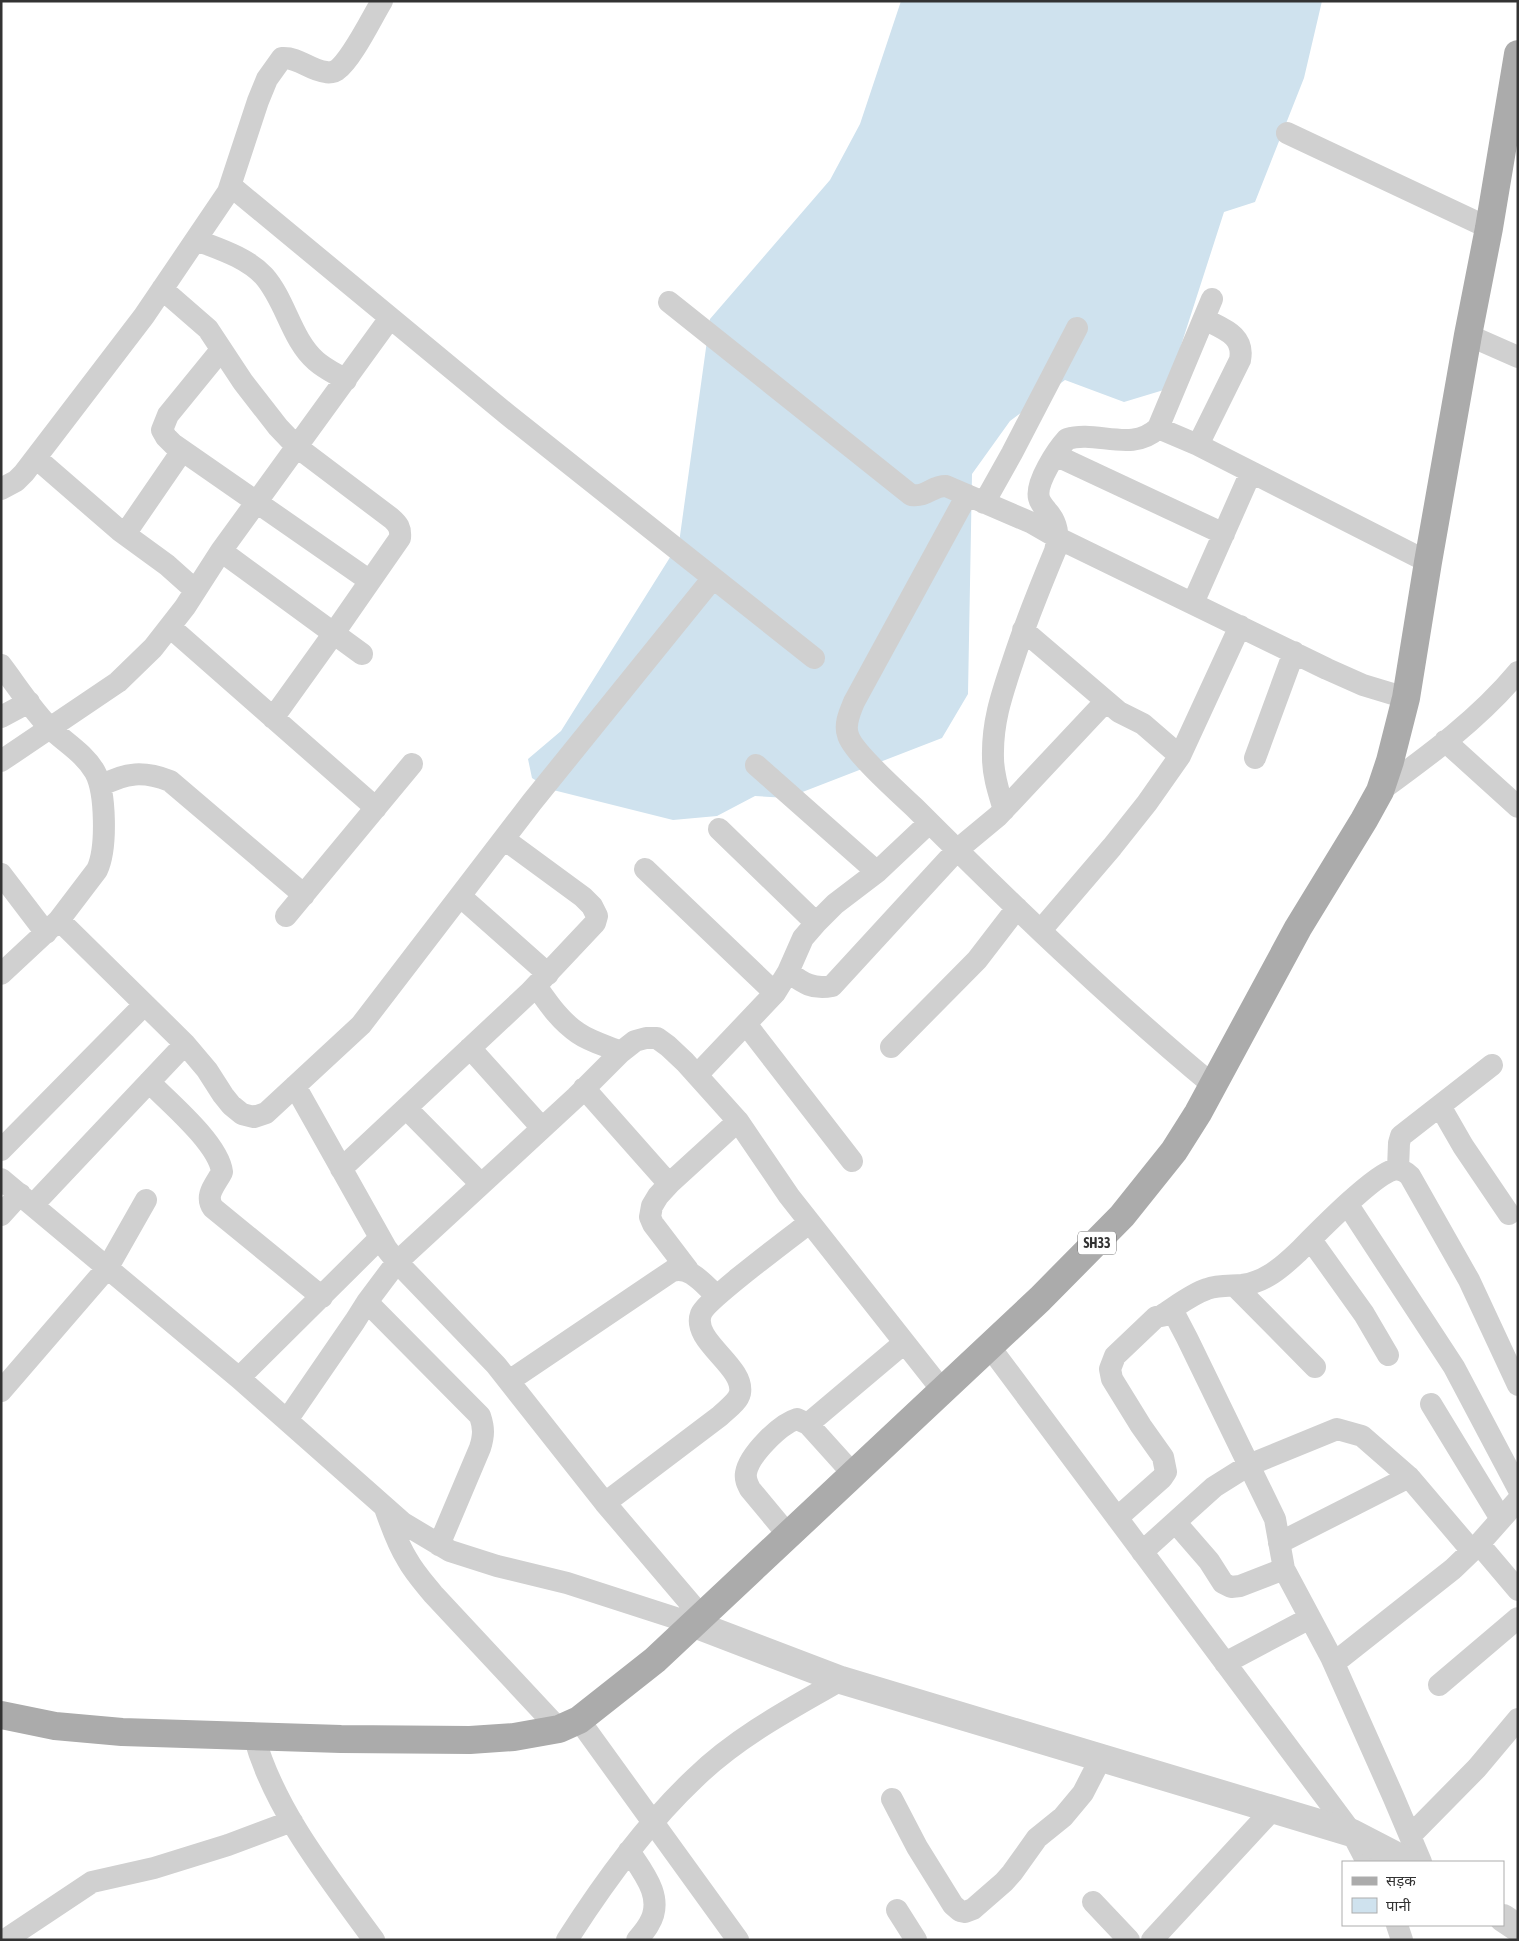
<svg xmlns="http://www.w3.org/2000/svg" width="1519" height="1941" viewBox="0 0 1519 1941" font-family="'Asap Condensed','Noto Sans Devanagari',sans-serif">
	<rect width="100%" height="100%" fill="#fff"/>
	<!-- water -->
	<path fill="#cfe2ee" d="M901,1h421l-18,77 -49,124 -31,10 -57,177 -43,13 -59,-22 -55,41 -38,53 -4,220 -26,44 -155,60 -32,-2 -38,20 -44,4 -124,-31 -17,-11 -4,-19 33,-28 118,-188 31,-224 120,-139 30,-56z"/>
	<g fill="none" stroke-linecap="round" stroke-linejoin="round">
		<!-- minor -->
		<path stroke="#d0d0d0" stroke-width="22" d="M1287,133l202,95
			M231,186l277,229 306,243
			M196,240c23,9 50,17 68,36 22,25 27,63 52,85 9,8 20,13 30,19
			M162,289l46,40 35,53 35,45 19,20 94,71c7,6 10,10 9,20l-66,95 -61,85
			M669,302l242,193c17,2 20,-9 35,-9l86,37 26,15 269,131 36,16 43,13
			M1468,335l50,22
			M221,350l-53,65 -6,15 4,7 7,7 197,137
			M1158,428l40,17 230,117
			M1198,445l42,-85c5,-25 -17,-31 -36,-41
			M1055,455l169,79
			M36,458l83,72 48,35 28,25
			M1,489l15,-8 8,-8 120,-157 84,-124 30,-91 9,-22 15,-21c17,-1 27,12 44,14 3,1 8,0 11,-2 15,-11 34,-51 45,-69
			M967,495l-113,207c-4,10 -10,22 -6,33 4,16 51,58 66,72 97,97 195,192 300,279
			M984,503l28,-50 65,-125
			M125,534l57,-83
			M221,551l141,103
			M1193,603l58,-131
			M170,627l206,181
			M1023,630l96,82 24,12 37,32
			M1,665c16,21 31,45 50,64 15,14 34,25 44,43 11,20 12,77 2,98l-38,50 -58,54
			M1,717l28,-15
			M1445,741l73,66
			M1255,758l39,-106
			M1,761l117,-79 35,-34 32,-41 36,-56 169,-233
			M756,765l121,107
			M101,786c25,-14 43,-15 69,-5l134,114
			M1380,791c48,-35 99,-72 138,-119
			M1004,810c-5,-17 -11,-34 -11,-52 -1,-36 9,-64 20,-97 12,-37 27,-74 42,-110 4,-16 3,-28 -8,-40 -3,-4 -7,-8 -8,-13 -4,-15 18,-48 28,-59 30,-9 65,14 91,-11l54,-129
			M719,829l97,94
			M645,869l130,124
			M1,874l45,59
			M460,896l88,78
			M286,916l126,-152
			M59,920l126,124 22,26 16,25 8,10 11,9 12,3 12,-4 95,-88 171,-223 181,-224
			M1041,930l71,-83 35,-44 33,-47 60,-130
			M788,972c15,11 25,18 44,14l125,-136 41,-34 108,-115
			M536,986c12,17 24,35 42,47 13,9 29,13 43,19
			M746,1024l106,137
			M891,1047l86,-87 40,-52
			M470,1048l72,80
			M697,1075l78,-82 13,-21 15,-34 13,-15 19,-19 42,-32 52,-49
			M149,1082c20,20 70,62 73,90 -6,12 -18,23 -9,36l109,89
			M295,1086l91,162 11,14 99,103 109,138 97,114
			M584,1088l85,96
			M1440,1106l23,40 46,68
			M406,1108l75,76
			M1,1150l143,-145
			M341,1169l189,-177 65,-69 2,-7 -5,-10 -9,-9 -79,-58
			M1398,1169l1,-26 2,-7 91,-71
			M1,1179l238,199 164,145 47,28 47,15 70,17 127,41
			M33,1205l152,-161
			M1348,1205l106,162 64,121
			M1,1215l19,-21
			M1311,1240l53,74 24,41
			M688,1270l-35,-46 -3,-7 2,-11 6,-10 11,-12 69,-63
			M1235,1286l80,81
			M367,1302l113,114c4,12 4,19 0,32l-41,97
			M1164,1314c14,-9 28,-20 43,-25 11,-4 24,-3 35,-4 23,-3 39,-17 55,-32 18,-18 75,-77 96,-83 7,-2 12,1 17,6l59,104 49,105
			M989,1346l363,487 15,29
			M239,1378l141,-140
			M509,1381l163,-110c18,-6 32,14 45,25
			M1,1391l107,-124 38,-67
			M1431,1404l70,115
			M287,1420l68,-99 12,-19 30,-40 179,-165 45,-45 14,-11 11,-3h11l11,8 17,16 53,59 51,75 153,194
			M808,1424l96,-81
			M605,1503l115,-87c7,-7 18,-14 20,-23 5,-27 -49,-52 -39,-79 5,-14 90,-77 108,-91
			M385,1508c6,17 12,35 22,51 7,13 17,24 26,35l126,135
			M1117,1518l45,-40 4,-6 -3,-15 -22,-31 -29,-47 -2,-10 5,-13 41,-39 15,-3 5,3 11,21 88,181 9,50 47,88 62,139 28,66
			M1176,1523l33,38 14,22 8,4 9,-1 44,-17
			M789,1536l-39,-47c-3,-6 -5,-10 -4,-16 3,-18 34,-49 51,-54l11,5 46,51
			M1279,1543l130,-66
			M1479,1544l39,46
			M1142,1552l72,-65 35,-22 88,-36 25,7 47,41 63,74
			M1225,1663l85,-45
			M1334,1663l119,-94 26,-25 39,-44
			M1439,1685l79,-67
			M579,1720l159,220
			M254,1736c20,74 75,142 120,204
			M892,1799l25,48 36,58 7,6 5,1 8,-3 31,-27 8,-9 25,-35 26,-21 20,-24 18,-35
			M1410,1836l67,-68 41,-49
			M629,1851c14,21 36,47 20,73 -3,6 -8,11 -12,16
			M1093,1902l36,38
			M897,1910l19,30
			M1397,1925l5,15
			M5,1940l87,-58 62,-14 74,-23 64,-24
			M567,1940c37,-58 78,-115 128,-162 42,-41 95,-69 146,-98
			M1152,1940l121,-131"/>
		<!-- tertiary -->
		<path stroke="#d0d0d0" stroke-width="28" d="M694,1624l147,56 511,153 56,29
			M1503,1918l15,10"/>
		<!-- primary -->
		<path stroke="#ababab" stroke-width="28" d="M1,1715l54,11 67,6 219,7 129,1 44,-3 45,-8 20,-9 76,-60 385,-361 82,-83 52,-65 24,-38 100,-185 66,-108 16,-29 10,-30 16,-63 22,-136 40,-227 21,-107 29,-174"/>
	</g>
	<g text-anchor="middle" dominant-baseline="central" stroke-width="5" stroke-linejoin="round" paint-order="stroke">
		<!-- shield labels -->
		<rect fill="#fff" stroke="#707070" stroke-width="1" x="1078" y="1231.5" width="38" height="23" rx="4"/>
		<g font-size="14" font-weight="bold" fill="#333">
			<text x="1097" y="1243">SH33</text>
		</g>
	</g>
	<!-- border -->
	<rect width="1519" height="1941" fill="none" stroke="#333333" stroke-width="5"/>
	<!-- legend -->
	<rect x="1342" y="1861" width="162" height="65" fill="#ffffff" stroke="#adadad"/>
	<rect x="1352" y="1877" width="25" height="8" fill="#ababab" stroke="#adadad"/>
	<text x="1386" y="1886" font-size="15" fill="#333333">सड़क</text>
	<rect x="1352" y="1898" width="25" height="15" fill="#cfe2ee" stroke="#adadad"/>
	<text x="1386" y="1911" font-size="15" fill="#333333">पानी</text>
</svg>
